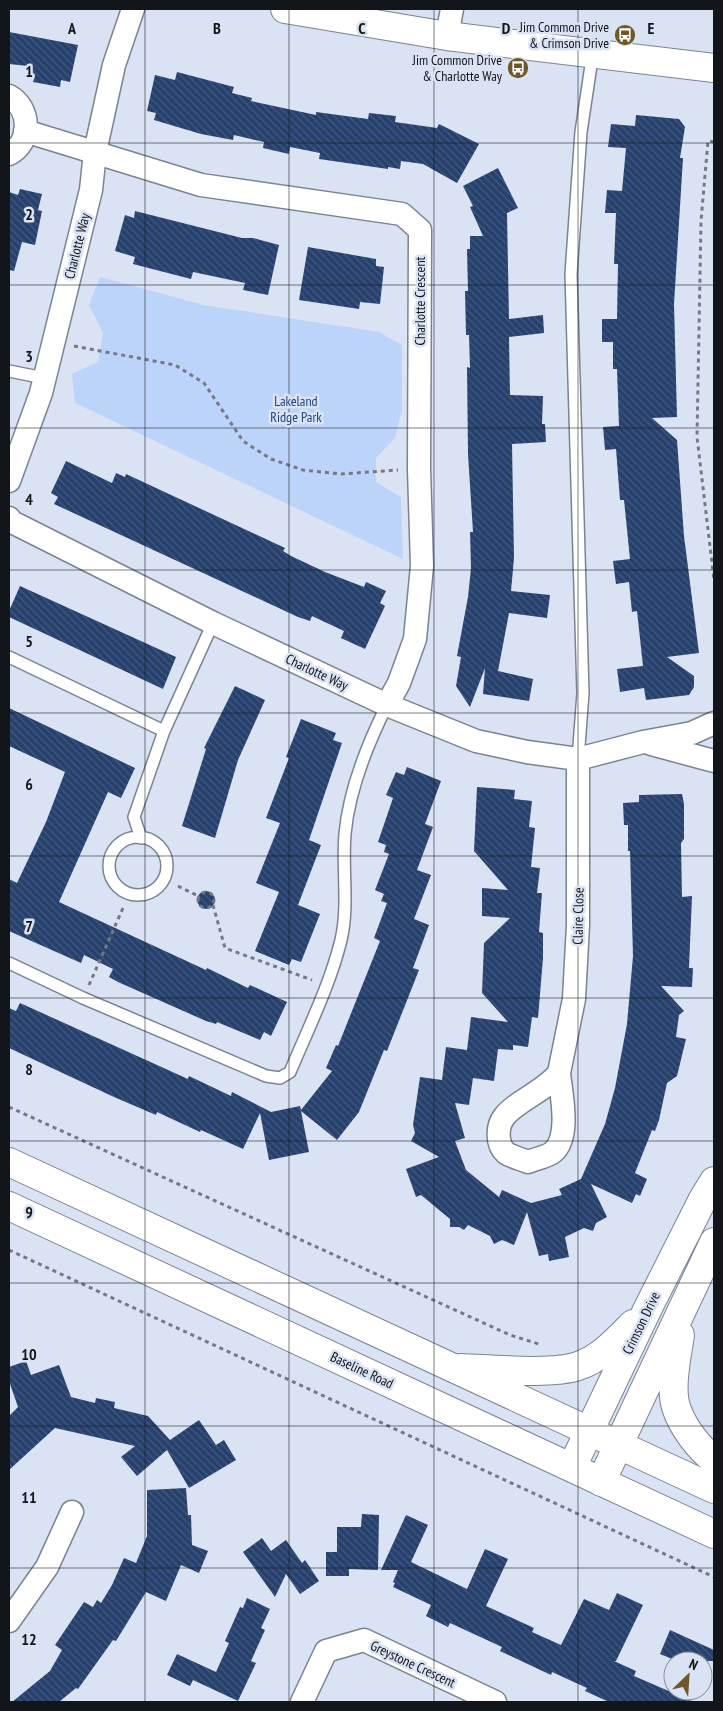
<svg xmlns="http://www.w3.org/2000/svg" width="723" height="1711" viewBox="0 0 723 1711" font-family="'PT Sans Narrow',sans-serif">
	<defs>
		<pattern id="building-back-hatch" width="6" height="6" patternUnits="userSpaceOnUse" patternTransform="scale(1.25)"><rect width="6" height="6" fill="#27416e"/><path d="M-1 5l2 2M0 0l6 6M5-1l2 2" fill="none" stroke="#44597d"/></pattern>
	</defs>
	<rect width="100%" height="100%" fill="#dae3f3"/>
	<!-- green -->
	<path fill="#bdd4fa" d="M100,277l104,28 175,27 23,13v65l-7,28 -19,20v24l25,15 2,62 -328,-156 -3,-29 26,-12 5,-29 -14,-28z"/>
	<!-- building -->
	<path fill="url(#building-back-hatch)" d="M9,32l69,13 -8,37 -9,-2 -1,7 -27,-5 2,-7 -9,-1 2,-8 -19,-2z
		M177,72l57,15 -2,6 20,5 -1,3 65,14v-3l52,7 1,-6 27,3 -1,6 42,6 2,-4 40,20 -22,39 -34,-19 -22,-3 -1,8 -12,-2v2l-69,-10 1,-6 -30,-6 -1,7 -26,-6 1,-6 -30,-7 -1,5 -32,-6 -47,-14 2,-7 -9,-2 8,-36 20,5z
		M636,115l43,4 6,8 -5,31h3l-9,146 3,113 -25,1 25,22 7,96 15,117 -32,4 27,19v11l-5,8 -43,5 -2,-12 -24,4 -3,-23 26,-3 -6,-55 -5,1 -3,-30 -13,2 -3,-23 17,-2 -6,-59h-4l-4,-51 -11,1 -2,-23 16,-1 -2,-57h-4v-27h-11v-23h15l1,-55h-4l2,-51h-11l2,-23 15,1 4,-43 -18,-1 3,-23 24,2z
		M498,168l20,40 -11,5 2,106 34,-4 1,18 -35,4 1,58 33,1 -1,28h3l1,18 -34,2 2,114 -3,33 39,4 -3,23 -38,-5 -11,58 -13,-3 -15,39 -14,-21 5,-29 -4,-1 11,-59 3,-29 -1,-36h3l-5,-78 -1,-87 3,1 -1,-33h-3l-1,-44h3l-1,-42h3v-13h13l-13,-29 3,-1 -10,-20z
		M20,189l22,5 -4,16 4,1 -7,34 -13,-3 -8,29 -5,-1v-78l9,3z
		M135,211l107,27h11l26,7 -11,50 -25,-5 2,-7 -52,-11 -2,7 -58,-15 2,-7 -20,-6 10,-36 9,3z
		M308,247l68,12v7l8,1 -4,37 -20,-2 -1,7 -60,-9z
		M66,461l46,22 4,-10 9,4 1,-3 159,74 -2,3 8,5 34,16 39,15 2,-5 20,9 -6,12 5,3 -20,43 -24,-11 3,-7 -32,-15 -2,5 -12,-4 -244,-113 4,-7 -7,-4z
		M20,586l156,71 -13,32 -154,-72v-6z
		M485,668l48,11 -4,22 -46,-7z
		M235,686l30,14 -27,60 -23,78 -33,-12 24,-77 -2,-1z
		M9,708l126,60 -14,30 -13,-6 -49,110 147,68 1,-2 41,20 2,-3 37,17 -16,34 -7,-4 -4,8 -43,-18 -1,2 -10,-3 -88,-39 -9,-5 4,-8 -29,-14 -3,8 -72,-32v-52l8,4 29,-61 19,-50 -56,-26z
		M301,719l35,14 -3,7 9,3 -33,97 12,5 -23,60 22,9 -19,48 -9,-3 -3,6 -34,-14 24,-59 -23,-9 24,-60 -14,-5 23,-60 -3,-1z
		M407,767l34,14 -16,43 8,3 -16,43 14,5 -17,44 15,6 -16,43 6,2 -32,81 -3,-1 -25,62 -22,28 -36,-29 8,41 -40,8 -9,-47 -17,36 -42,-19 -1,2 -43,-20 -1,3 -42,-18 -105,-49v-40l7,3 4,-8 168,76 1,-3 42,20 1,-4 39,20 29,-6 1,4 31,-39 -6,-3 10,-23 2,1 42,-105 -6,-3 13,-35 -6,-2 3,-7 -9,-4 14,-36 -5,-2 2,-7 -8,-3 15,-44 -7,-3 10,-23 8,3z
		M477,787l38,3 -1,9 18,2 -3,26 6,1 -4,39 9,1 -3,25h5l-3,39 4,1v25l-5,60 -6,-1 -4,30 -15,-2v5l-15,-1 -4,32 -21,-3 -4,27 -14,-2 10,35 -10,3 11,29 33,27 3,-7 29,13 31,-8 -3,-6 22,-10 24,-55 10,-36 12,-64 6,-68 -3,-105h-2v-26h-4l-1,-22 16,-1v-7l43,-1 2,10v35l-3,4 1,54 10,-1 -3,72h4l-1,19 -31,-1 23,25 -5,4 -3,22 10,2 -9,37 -10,7 -8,37 -4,11 -3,-1 -17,43 12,6 -7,17 -4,-2 -4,9 -41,-19 16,33 -11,6 -3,8 -9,-3 -19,9 4,20 -20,4 -1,-7 -9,2 -12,-44 -13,33 -12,-5 -8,4 -4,-8 -22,-11 -4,5 -5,-3h-9v-8l-29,-24 -5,2 -10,-28 33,-12 -28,-16 4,-8 -2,-8 7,-48 22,3 4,-33 21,3 4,-33 37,5 -26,-29 2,-50 26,-25 -28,-2v-28l26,2 -34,-39z
		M197 900a9 9 0 1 1 18 0a9 9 0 1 1-18 0Z
		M26,1361l5,14 28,-10 12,32 24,6 1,-5 19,4 -1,6 34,8 22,24 29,-20 17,25 8,-5 12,20 -47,28 -22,-38 -30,26 -16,-19 14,-11 -80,-18 -46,42v-54l9,-9 -9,-26v-14z
		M186,1488l2,27h3l1,30 16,6 -9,22 -18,-8 -15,36 -20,-9 -30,49 -3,-1 -35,49 -2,-1 -17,14h-47l38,-31 12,-21 -7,-5 29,-43 9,5 4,-7 4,3 11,-18 12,-27 12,5 11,-27v-46z
		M362,1514l17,1 -1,55 -29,-1v7h-23v-24h11v-25h24z
		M406,1515l22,10 -17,37 56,27 18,-40 23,10 -22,47 48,22 -2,4 29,13 23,-46 25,11 8,-17 26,12 -27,56h-2l22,10 -2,5 60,26h-85l-24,-11 2,-3 -35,-16 -1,3 -51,-24 2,-4 -52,-24 -2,4 -22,-11 5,-11 -38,-18 2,-4 -2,-1 5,-12h-17z
		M262,1538l9,13 15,-11 16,23 3,-3 14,21 -19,13 -14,-20 -11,23 -32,-45z
		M247,1598l23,11 -9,19 4,2 -14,31 5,2 -18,38 -45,-21 -3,6 -23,-11 10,-21 39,18 13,-29 -4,-2 15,-34 3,1z
		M670,1630l44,20v11h-37l-17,-7z"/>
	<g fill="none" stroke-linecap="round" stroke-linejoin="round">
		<!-- lane casing -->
		<g stroke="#7b8392" stroke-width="14">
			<path id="lane" d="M9,371l35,7
				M9,657l155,74
				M578,759l5,-66 -12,-419 10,-142 12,-80
				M109 866a29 29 0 1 1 58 0a29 29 0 1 1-58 0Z
				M141,838l-7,-21 30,-86 49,-108
				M9,963l74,35 183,78 14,2 10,-6c18,-43 40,-87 51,-132 8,-34 1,-71 4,-106 4,-45 22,-89 42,-129"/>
		</g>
		<!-- street casing -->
		<g stroke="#7b8392" stroke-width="25">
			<path id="street" d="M447,36l5,-27
				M9,96c22,12 23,47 0,58
				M25,131l176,54 201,29 18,16 -1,239 3,97 -7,73 -16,44 -12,22
				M9,481l32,-88 50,-203 4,-38 19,-87 19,-56
				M9,518l1,3 203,102 174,82 89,36 51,11 51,7 65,-17 49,-9 22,-10
				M651,744l63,17
				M559,1073l15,-74 4,-74v-166
				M559,1073c2,20 12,64 -6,79 -6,5 -18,7 -25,10 -7,-3 -16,-5 -22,-9 -10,-9 -9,-27 -2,-36 11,-15 41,-26 55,-44z
				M9,1621l38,-54 25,-55
				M302,1702l24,-51 38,-11 131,62"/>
		</g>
		<!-- secondary casing -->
		<g stroke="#7b8392" stroke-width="30">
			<path id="secondary" d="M285,9l162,27 267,32
				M9,1162l705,327
				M9,1206l705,328
				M680,1335c-3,21 -11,55 -3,75 7,19 22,38 37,50
				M461,1368c30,1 91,7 117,-2 22,-7 39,-26 55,-42
				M572,1467l77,-161 54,-107 11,-18
				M601,1482l113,-240"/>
		</g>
		<!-- path -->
		<path stroke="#747a84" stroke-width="3" stroke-dasharray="4 4" stroke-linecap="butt" d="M714,142l-6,-1 -7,80 -4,216 17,143
			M74,346l101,19 29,18 39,58 28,18 32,11 38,4 57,-4
			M178,886l20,10
			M198 900a8 8 0 1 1 16 0a8 8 0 1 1-16 0Z
			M213,905l12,43 87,32
			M89,985l34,-77
			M9,1107l501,228 32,10
			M9,1250l705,327"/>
		<!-- lane -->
		<use href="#lane" stroke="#fff" stroke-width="11"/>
		<!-- street -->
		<use href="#street" stroke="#fff" stroke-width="22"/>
		<!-- secondary -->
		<use href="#secondary" stroke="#fff" stroke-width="28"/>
	</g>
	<!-- grid -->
	<path fill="none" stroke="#12151a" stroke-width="1" stroke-opacity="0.55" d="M145,9v1693M289,9v1693M434,9v1693M578,9v1693M9,143h705M9,285h705M9,428h705M9,570h705M9,713h705M9,856h705M9,998h705M9,1141h705M9,1283h705M9,1426h705M9,1568h705"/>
	<!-- icons -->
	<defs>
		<g id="bus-disc" transform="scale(1.125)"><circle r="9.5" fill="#705728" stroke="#dae3f3"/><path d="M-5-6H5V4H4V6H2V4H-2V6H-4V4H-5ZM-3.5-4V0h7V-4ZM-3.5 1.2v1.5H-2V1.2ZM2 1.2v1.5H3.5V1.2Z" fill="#fff"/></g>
	</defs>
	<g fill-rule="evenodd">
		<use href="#bus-disc" x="625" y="35"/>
		<use href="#bus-disc" x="518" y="68"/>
	</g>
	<g text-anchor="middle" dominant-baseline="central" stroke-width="5" stroke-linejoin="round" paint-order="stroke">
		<!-- poi labels -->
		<g font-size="14" fill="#12151a" stroke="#dae3f3" text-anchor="end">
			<text x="609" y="27">Jim Common Drive<tspan x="609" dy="16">&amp; Crimson Drive</tspan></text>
			<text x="502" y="60">Jim Common Drive<tspan x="502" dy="16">&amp; Charlotte Way</tspan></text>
		</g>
		<!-- street labels -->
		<g font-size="14" fill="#12151a" stroke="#dae3f3">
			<text transform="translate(77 246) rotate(-76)">Charlotte Way</text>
			<text transform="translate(420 301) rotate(-90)">Charlotte Crescent</text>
			<text transform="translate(317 672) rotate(25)">Charlotte Way</text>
			<text transform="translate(578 916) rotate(-89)">Claire Close</text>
			<text transform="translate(641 1323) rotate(-64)">Crimson Drive</text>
			<text transform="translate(362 1370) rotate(25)">Baseline Road</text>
			<text transform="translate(413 1664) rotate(25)">Greystone Crescent</text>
		</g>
		<!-- park labels -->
		<g font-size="14" fill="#1e4281" stroke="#dae3f3">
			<text x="296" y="401">Lakeland<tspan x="296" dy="16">Ridge Park</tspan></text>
		</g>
	</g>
	<g font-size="16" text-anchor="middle" font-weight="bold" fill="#12151a" stroke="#dae3f3" stroke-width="5" stroke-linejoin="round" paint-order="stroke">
		<text x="72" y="34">A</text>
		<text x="217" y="34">B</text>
		<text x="362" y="34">C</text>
		<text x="506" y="34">D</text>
		<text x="651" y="34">E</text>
		<text x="29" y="77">1</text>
		<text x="29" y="220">2</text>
		<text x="29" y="362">3</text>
		<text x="29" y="505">4</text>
		<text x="29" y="647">5</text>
		<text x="29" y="790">6</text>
		<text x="29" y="932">7</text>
		<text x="29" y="1075">8</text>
		<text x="29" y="1218">9</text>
		<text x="29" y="1360">10</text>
		<text x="29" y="1503">11</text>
		<text x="29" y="1645">12</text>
	</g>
	<!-- border -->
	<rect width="723" height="1711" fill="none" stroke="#12151a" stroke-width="20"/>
	<!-- north arrow -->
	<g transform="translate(688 1676) rotate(25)"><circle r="24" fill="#dae3f3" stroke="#8a919c"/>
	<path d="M0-4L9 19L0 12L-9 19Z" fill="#705728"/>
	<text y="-8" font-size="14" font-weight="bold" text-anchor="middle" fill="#12151a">N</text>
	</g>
</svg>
